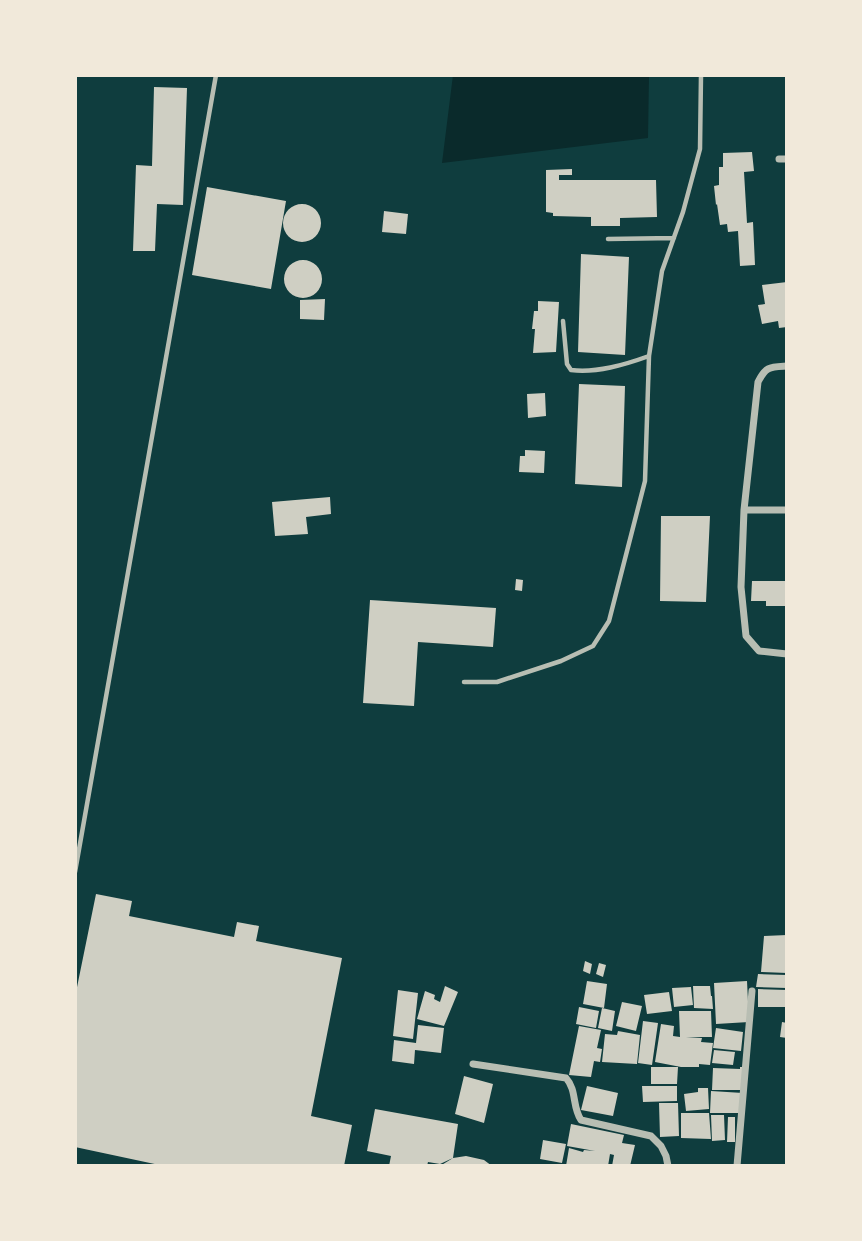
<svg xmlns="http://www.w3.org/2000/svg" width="862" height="1241" viewBox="0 0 862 1241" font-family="Helvetica,sans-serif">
	<rect width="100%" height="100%" fill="#0f3d3e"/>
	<!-- water -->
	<path fill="#0a2a2b" d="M453,75h196l-1,63 -206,25z"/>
	<!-- building -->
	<path fill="#cfcfc3" d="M154,87l33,1 -4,117 -26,-1 -2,47h-22l3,-86 16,1z
		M752,152l2,19 -10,1 3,51 6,-1 2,43 -15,1 -2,-35 -10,1 -1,-8 -7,1 -3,-21 -1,1 -2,-19 5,-1v-18h4v-14z
		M572,169v6h-13v5h97l1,37 -37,1v8h-29v-9l-38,-1v-3l-7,-1v-42z
		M207,187l79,14 -15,88 -79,-14z
		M283 223a19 19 0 1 1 38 0a19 19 0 1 1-38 0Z
		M384,211l24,3 -2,20 -24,-2z
		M581,254l48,3 -4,98 -47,-3z
		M284 279a19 19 0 1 1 38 0a19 19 0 1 1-38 0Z
		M787,282v45l-8,1 -1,-7 -16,3 -4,-19 7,-1 -3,-19z
		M325,299l-1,21 -24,-1v-19z
		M538,301l21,1 -3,50 -23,1 2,-24h-3l2,-18h4z
		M579,384l46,2 -3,101 -47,-3z
		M545,393l1,23 -18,2 -1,-24z
		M525,450l20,1 -1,22 -25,-1 1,-16h5z
		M330,497l1,17 -25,3 2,17 -33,2 -3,-34z
		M661,516h49l-4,86 -46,-1z
		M516,579l7,1 -1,11 -7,-1z
		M752,581h35v25h-21v-5h-15z
		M370,600l126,8 -3,39 -75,-5 -4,64 -51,-3z
		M96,894l36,7 -3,15 105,21 3,-15 22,4 -3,15 86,17 -31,158 41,9 -8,41h-180l-89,-19v-150z
		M787,935v38l-26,-1 3,-36z
		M585,961l7,3 -2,10 -7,-3z
		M599,963l7,2 -3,12 -7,-3z
		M758,974l29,1v13l-31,-1z
		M587,981l20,3 -3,24 -21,-4z
		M747,981l2,41 -33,2 -2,-41z
		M445,986l13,6 -14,34 -27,-7 8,-28 10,4 -1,4 6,3z
		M693,986h17l1,10h1l1,13 -19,-1z
		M691,987l2,18 -19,2 -2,-19z
		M758,989l29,1v17h-29z
		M398,990l20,3 -5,46 -20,-3z
		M669,992l3,19 -25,3 -3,-19z
		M622,1002l20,4 -6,25 -20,-5z
		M579,1007l20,4 -3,17 -20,-4z
		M602,1008l13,3 -3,20 -14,-3z
		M679,1011h32l1,26h-26l16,1 -1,4 12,1 -3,22 -11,-1v3h-18l-26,-5 6,-38 13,2 -1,10 7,1z
		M643,1021l15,2 -6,42 -14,-2z
		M782,1022l5,1v15l-7,-1z
		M418,1025l26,3 -3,25 -26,-3 -1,14 -22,-3 2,-21 22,3z
		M579,1026l22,4 -4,18 5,1 -2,13 -6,-1 -3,16 -22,-2z
		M716,1028l27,4 -2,19 -28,-3z
		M618,1031l22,4 -3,29 -35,-2 3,-28 12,1z
		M714,1050l21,2 -2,13 -21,-2z
		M651,1067h27l-1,17h-26z
		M740,1067h3l-2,23h-29l1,-22 27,1z
		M464,1076l29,8 -9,39 -29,-9z
		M587,1086l31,7 -5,23 -32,-6z
		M642,1086h35v15l-34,1z
		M698,1088h10l1,21 -23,2 -2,-17 14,-2z
		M711,1091l32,2 -2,20h-31z
		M659,1103h19l1,33 -19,1z
		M375,1109l83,15 -5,34 -13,6 -12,-2 -1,4h-38l2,-10 -24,-5z
		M681,1113h28l2,26 -30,-1z
		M711,1115h13l1,25 -13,1z
		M728,1117h7v25h-8z
		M571,1124l53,11 -2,8 13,2 -5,21h-18l2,-11 -4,-1 -2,12h-42l3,-18 14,4 1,-2 11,1 -28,-5z
		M543,1140l23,4 -4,19 -22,-4z
		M466,1156l18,4 8,6h-52l13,-8z"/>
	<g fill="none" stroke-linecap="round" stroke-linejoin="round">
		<!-- service -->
		<path stroke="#b8beb3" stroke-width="4.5" d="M608,239l66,-1
			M563,321l4,43 4,6c26,3 53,-5 78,-14
			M464,682h33l64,-21 32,-15 16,-25 36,-140 4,-125 13,-85 21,-59 17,-63 1,-74
			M75,872l141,-797"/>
		<!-- minor -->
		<path stroke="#b8beb3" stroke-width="7" d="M779,159h8
			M787,366c-17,1 -21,0 -29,16l-14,128 -3,77 5,49 13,15 28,3
			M744,510h43
			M473,1064l93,14c11,12 6,29 15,42l70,16 10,10 5,10 2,10
			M737,1166l15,-175"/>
	</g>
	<!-- border -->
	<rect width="862" height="1241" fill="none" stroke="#f1e9da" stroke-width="154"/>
</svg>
